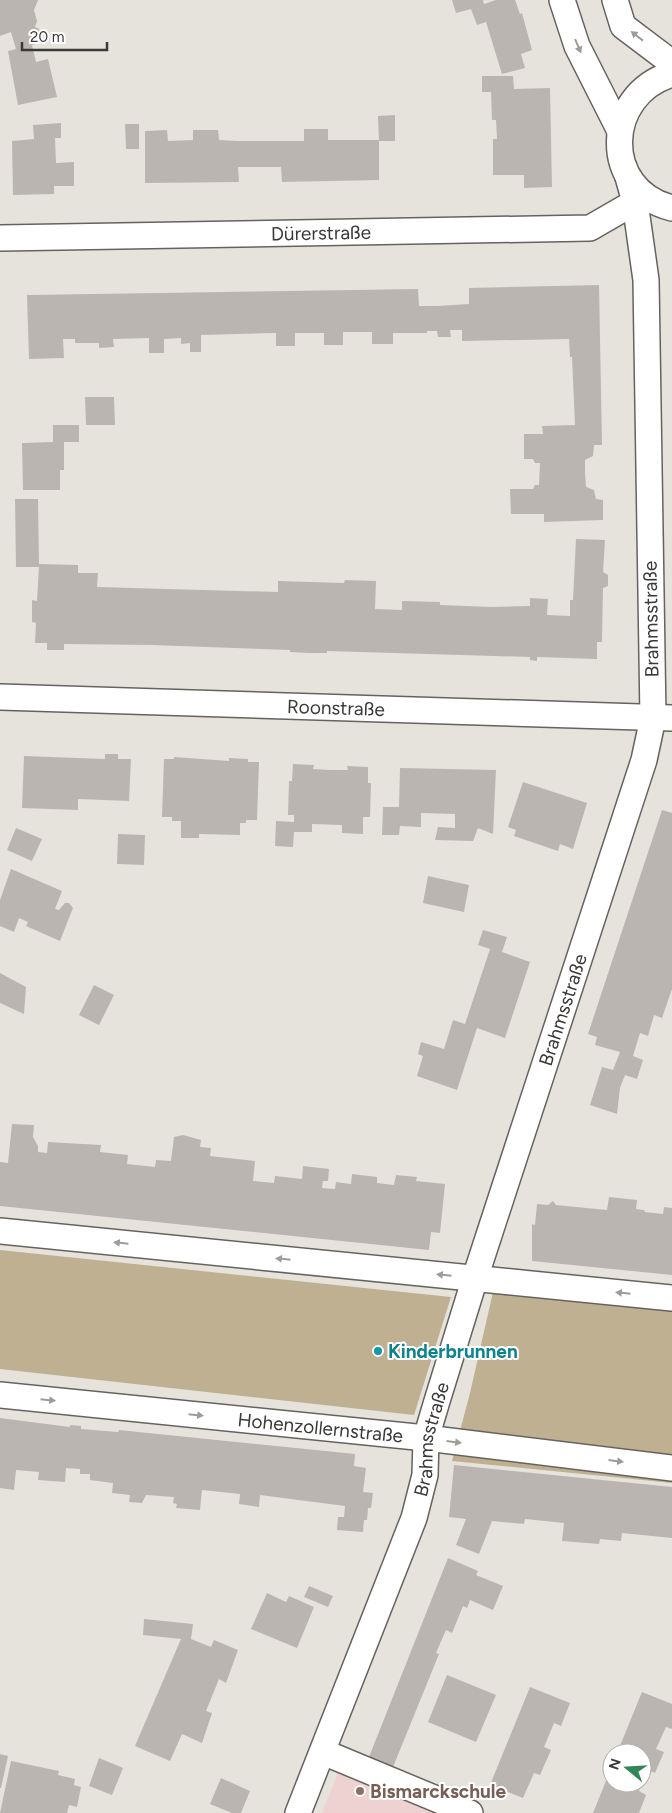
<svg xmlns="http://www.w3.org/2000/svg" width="672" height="1813" viewBox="0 0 672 1813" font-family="Figtree,sans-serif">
	<rect width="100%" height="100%" fill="#e6e3dd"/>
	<!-- education -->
	<path fill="#edd2d1" d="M339,1770l100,43h-117z"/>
	<!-- green -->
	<path fill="#bfb092" d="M0,1250l451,47 -37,118 -414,-46z
		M493,1292l179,18v173l-220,-22 18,-68z"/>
	<!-- building -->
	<path fill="#bbb5b2" d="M0,0h38l-4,10 3,11 -2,6 4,2 4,13 -11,3 4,17 12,-3 9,38 -39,8 -10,-54 8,-2 -5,-17 -11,4z
		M452,0h31l1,4 12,-4h19l5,14 2,-1 10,37 -11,4 4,14 -23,6 -16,-52 -9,3 -6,-16 -15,4z
		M482,76h31l1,13 36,-1 2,99 -28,1v-13h-31v-36h4l-1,-19h-4l-1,-28h-9z
		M395,115v26h-16v39l-97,2 -1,-15h-43l1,15 -94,1v-52l22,-1 1,11 25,-1v-10h25l1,10 19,1h66v-12h24v11h51l-1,-24z
		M61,123v15h-6l1,25 18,-1v24h-20v8l-41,1 -1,-54 22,-2 -1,-14z
		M125,124h14v25h-13z
		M599,285l3,160h-8l-1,11 -8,4v13l1,14 8,3 2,9 7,1v20l-59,2v-8h-33l-1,-25h23l2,-4h4l1,-22h-5l-2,-4h-9v-25h19l-1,-8 33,-1 -3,-68h-2l-1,-18 -107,2v-11h-12l1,7h-13l-1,-6h-10v2h-34v11h-21v-12h-29v13h-19v-12h-29v13h-19v-13l-75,2v17h-11v-9l-9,1v-6l-17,1v14h-15v-15l-36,1 1,8 -15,1v-5h-24v-4h-12l1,19 -35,1 -2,-64 391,-6 1,17h18l32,-2v-16z
		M85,397h29l1,28h-29z
		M53,425h26v17h-15v28h-4v20h-37l-1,-47 31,-1z
		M15,499h23l1,65 39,1v8h20l-1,14 181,5v-11l66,2 1,-3 31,1 -1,28 27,1v-9l38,1v3l53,2 37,-1v-8l18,1 -1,16 23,1v-16h3l3,-61 29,1 -2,32 5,3v11l-5,2 -1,54h-5v17l-60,-2v4l-7,-1v-3l-203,-6v2h-18l-19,-1v-2l-138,-5 -88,-1v6h-17v-7h-12l1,-20 -4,-1v-22l5,1 2,-34h-23z
		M105,754h13v5h13l-2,42 -51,-2v11l-56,-2 2,-52 81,3z
		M174,757l55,4v-3l19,1v3h11l-2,58h-11v3h-6v12l-41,-1v4h-18v-17h-9v-4h-10l2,-58h10z
		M293,764l21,1 -1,4 17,1h18l-1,-4 21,1v16h3l-1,34h-7v17l-21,-1v-8l-30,-1v8h-18l-1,15 -18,-1 1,-25 18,1v-7h-6l1,-34h3z
		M400,768l96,2 -3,64 -15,-6 -5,13 -38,-1 3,-13 17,1v-14l-34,-1v14l-21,-1 -1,9h-17l1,-28h16z
		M523,782l64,21 -14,46 -13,-5 -2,7 -44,-15 2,-6 -8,-3z
		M662,810l10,3v176l-10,29 -8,-3 -6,21 -8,-3 -7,23 10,4 -6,19 -12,-4 -5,13 -3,26 -27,-9 12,-38 11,3 7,-18 -25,-7 2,-8 -9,-3z
		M16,828l26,11 -10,22 -25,-11z
		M118,834l27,1 -1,30 -27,-1z
		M11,869l51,22 -7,18 4,1 6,-7h4l4,5 -13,33 -34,-15 2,-4 -9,-4 -5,14 -14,-6v-26z
		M428,876l41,9 -5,27 -41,-9z
		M483,930l24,7 -5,15 28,10 -25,76 -28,-10 -20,62 -40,-14 6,-20 -5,-2 3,-12 23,7 9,-29 12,4 25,-75 -12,-4z
		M0,973l26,14 -2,27 -24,-11z
		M94,985l20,10 -15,30 -20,-10z
		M12,1124l22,1 -1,12 5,9v6l9,1 1,-11 53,3 -1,7 28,3 -1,9 28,3 1,-7 15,1 3,-24 9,-2 18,5 -1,7 11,1 -1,8 45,5 -2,20 21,2 1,-7 27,3 1,-13 26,3 -1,12h-5l-1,7 13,1 1,-7 15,2 1,-10 25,3v6l17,2 2,-10 21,2 -1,4 29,3 -5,49 -9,-1 -2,18 -429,-44v-44l8,1z
		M609,1197l28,3 -1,9 8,1 1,2 18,2 1,-7 8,1v67l-140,-14v-37l3,1 2,-21 11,1 5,-4 3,4 51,5z
		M0,1418l70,9v-2l11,1v3l37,3 1,-2 236,24 -1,12 12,2 -3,24 10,1 -2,15h-3l-1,12h-3l-1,12 -26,-2 1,-13h6l1,-11 -85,-11 -1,12 -20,-3 1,-10 -38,-4 -2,20 -24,-2 1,-4 -4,-1 1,-6 -28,-2 -4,8 -13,-1 1,-7 -18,-2 1,-10 -23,-3v-6h-10v-5l-14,-1 -1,14 -27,-2 1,-8 -23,-2 -2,20 -14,-2z
		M454,1465l218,22v51l-50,-5 -1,8 -21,-2 -1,5 -37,-3 2,-18 -39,-4 -1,5 -32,-3 -13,33 -23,-9 10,-26 -17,-2z
		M448,1558l30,13 -2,4 27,11 -10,24 -23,-10 -3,8 -4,-2 -11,27 -6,-3 -10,23 3,1 -48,118 -24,-10z
		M309,1586l24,10 -5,11 -24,-10z
		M267,1593l19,9 3,-6 25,11 -17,41 -46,-19z
		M144,1619l49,5 -2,15 20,8 3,-7 24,10 -12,33 -7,-4 -13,32 6,2 -10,30 -20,-9 -12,27 -35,-15 46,-107 -38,-4z
		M447,1675l49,20 -20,47 -48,-20z
		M530,1687l40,16 -9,23 -7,-3 -10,24 7,3 -11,25 -6,-2 -11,25 -33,-13z
		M642,1692l30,12v25l-6,-2 -10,22 8,3 -9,21 -7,-3 -9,21 7,4 -7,18h-46l19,-47v17h30v-30h-25z
		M0,1754l8,2 -7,32h-1z
		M99,1758l24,10 -11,27 -23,-9z
		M11,1761l48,10 -1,4 17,4 -1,6 7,2 -4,20 -8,-2 -2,8h-67z
		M221,1778l29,13 -9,22h-9l-22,-9z"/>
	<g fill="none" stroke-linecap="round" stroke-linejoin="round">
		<!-- street casing -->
		<g stroke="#66635e" stroke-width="28">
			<g id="street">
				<path d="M562,0l15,46 42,83"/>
				<path d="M615,0l8,26 49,37"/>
				<path d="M672,74c-68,20 -72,116 0,134"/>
				<path id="s1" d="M0,238l590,-10 45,-26"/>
				<path id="s2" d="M0,697l672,21"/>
				<path d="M0,1231l672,67"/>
				<path id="s3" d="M0,1395l426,43 246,30"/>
				<path d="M323,1752l147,61"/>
				<path id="s4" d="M298,1813l116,-295 11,-43 1,-37 11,-37 38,-123 169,-518 9,-42 -7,-438 -11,-78 -7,-25"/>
			</g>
		</g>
		<!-- street -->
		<use href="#street" stroke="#fff" stroke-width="25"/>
	</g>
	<!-- one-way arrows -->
	<defs><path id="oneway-solid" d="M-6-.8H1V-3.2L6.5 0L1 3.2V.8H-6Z" transform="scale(1.25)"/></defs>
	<g fill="#9d9c9b">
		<use href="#oneway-solid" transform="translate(637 36) rotate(-142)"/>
		<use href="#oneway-solid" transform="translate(578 46) rotate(67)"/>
		<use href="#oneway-solid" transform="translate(121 1243) rotate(-174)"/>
		<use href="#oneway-solid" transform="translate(283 1259) rotate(-174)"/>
		<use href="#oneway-solid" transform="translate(444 1275) rotate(-174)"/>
		<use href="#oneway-solid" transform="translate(623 1293) rotate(-174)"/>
		<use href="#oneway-solid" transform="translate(48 1400) rotate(6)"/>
		<use href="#oneway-solid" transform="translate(196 1415) rotate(6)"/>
		<use href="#oneway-solid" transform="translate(454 1442) rotate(7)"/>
		<use href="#oneway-solid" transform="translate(616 1461) rotate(7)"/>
	</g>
	<!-- markers -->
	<circle fill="#0f9aa8" stroke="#fff" stroke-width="2" cx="378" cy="1351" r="5"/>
	<circle fill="#8d6e63" stroke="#fff" stroke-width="2" cx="360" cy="1791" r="5"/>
	<g text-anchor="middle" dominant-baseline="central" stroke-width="4" stroke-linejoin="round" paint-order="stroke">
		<!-- street labels -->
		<g font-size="19" fill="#3b3937" stroke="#fff">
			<text stroke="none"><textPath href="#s1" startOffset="321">Dürerstraße</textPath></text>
			<text transform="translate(651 619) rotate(-91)">Brahmsstraße</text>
			<text stroke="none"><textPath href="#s2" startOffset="336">Roonstraße</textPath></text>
			<text stroke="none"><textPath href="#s4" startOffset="848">Brahmsstraße</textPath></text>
			<text stroke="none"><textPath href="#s3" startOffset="322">Hohenzollernstraße</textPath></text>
			<text stroke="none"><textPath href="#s4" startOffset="398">Brahmsstraße</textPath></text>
		</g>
		<!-- culture labels -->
		<g font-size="19" font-weight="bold" fill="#0d838f" stroke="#fff" text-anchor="start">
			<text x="388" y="1351">Kinderbrunnen</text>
		</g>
		<!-- education labels -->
		<g font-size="19" font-weight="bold" fill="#785e54" stroke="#fff" text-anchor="start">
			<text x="370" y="1791">Bismarckschule</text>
		</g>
	</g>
	<!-- north arrow -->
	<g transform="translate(627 1768) rotate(288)"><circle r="24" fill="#ffffff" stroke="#b1b0af"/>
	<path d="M0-4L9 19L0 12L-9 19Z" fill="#318659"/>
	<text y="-8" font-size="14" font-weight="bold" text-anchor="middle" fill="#3b3937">N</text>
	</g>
	<!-- scale -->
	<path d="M22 42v8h85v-8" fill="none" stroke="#3b3937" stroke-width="2.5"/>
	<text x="30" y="42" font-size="15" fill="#3b3937" stroke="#ffffff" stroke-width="4" paint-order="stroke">20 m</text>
</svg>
